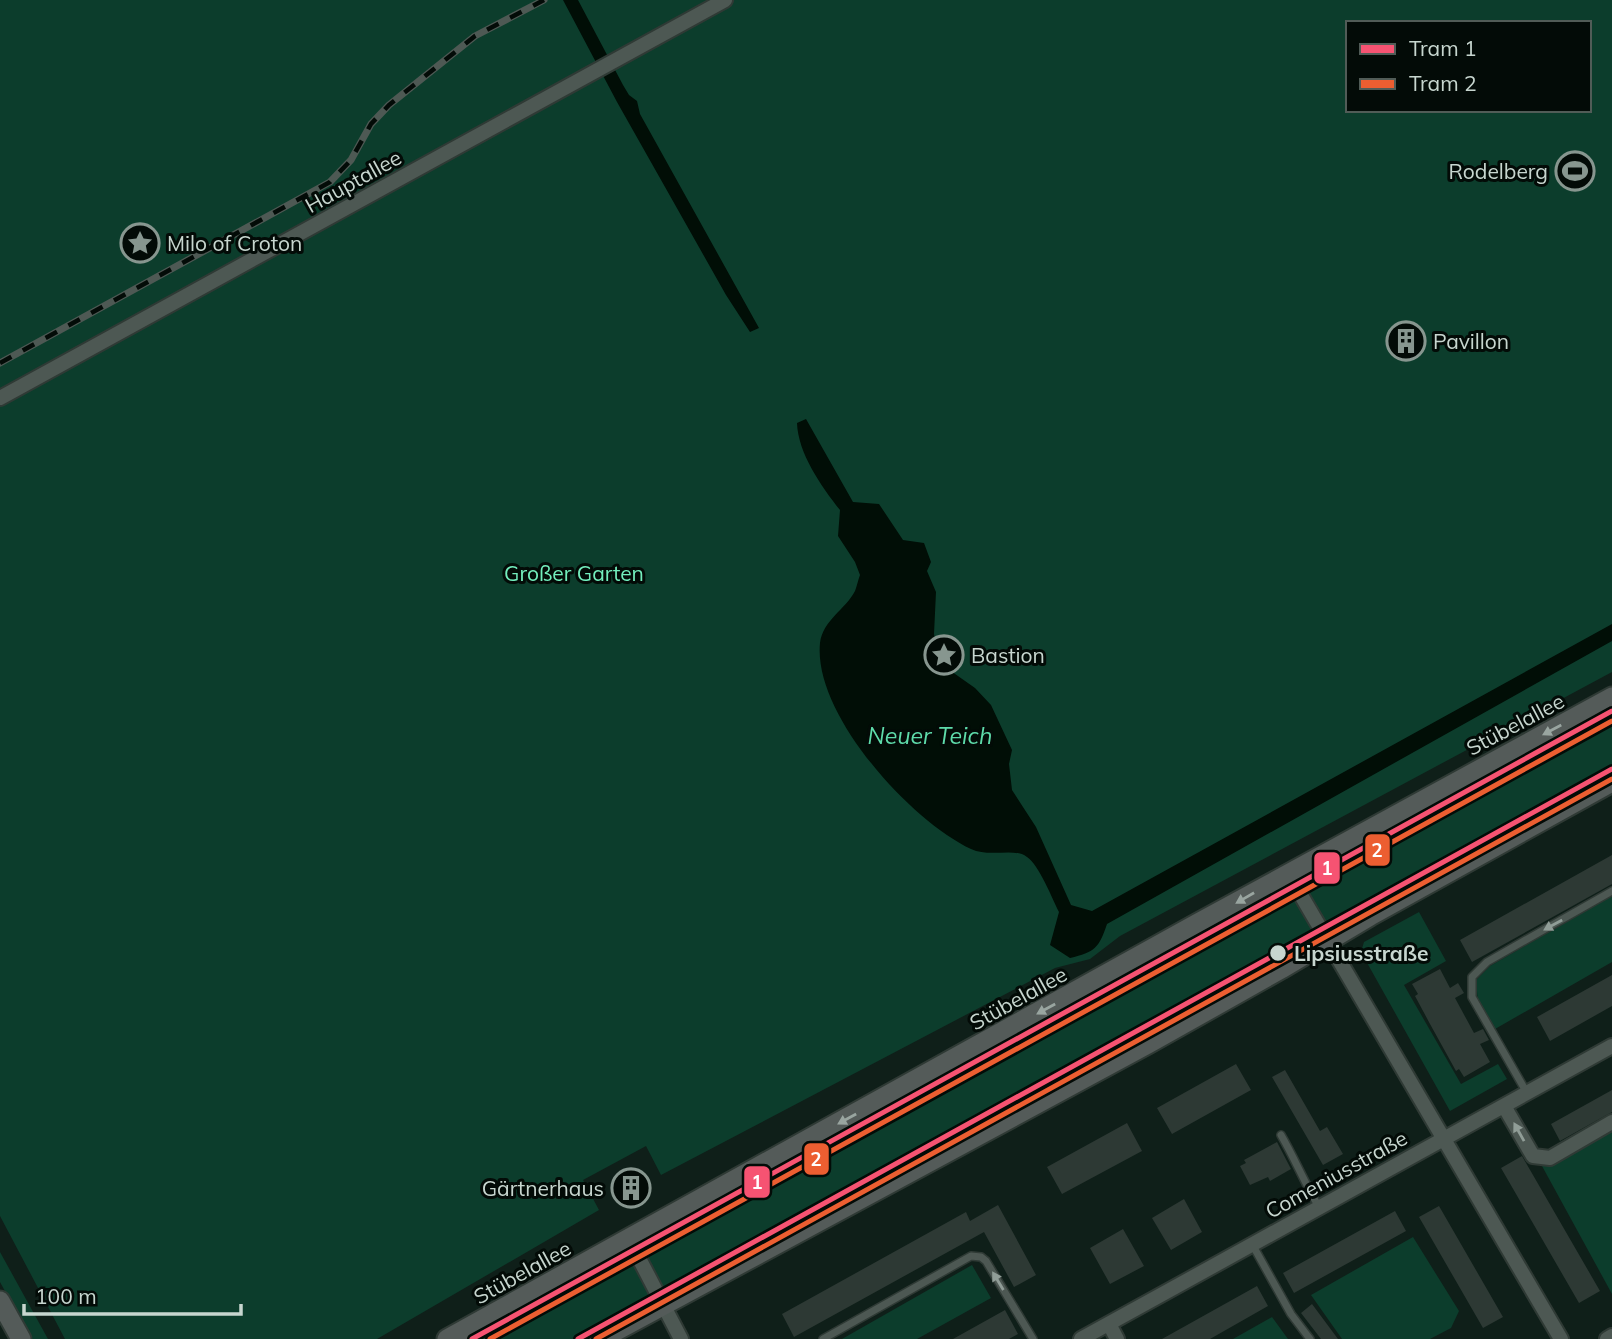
<svg xmlns="http://www.w3.org/2000/svg" width="1612" height="1339" viewBox="0 0 1612 1339" font-family="Mulish,sans-serif">
	<rect width="100%" height="100%" fill="#0f1f19"/>
	<!-- green -->
	<path fill="#0c3d2c" fill-rule="evenodd" d="M0,0h1612v672l-492,264 -30,23 -35,9 -394,207 -15,-29 -63,34 16,30 -222,129h-312l-65,-123zM1348,23h241v87h-241z
		M1612,711v63l-273,149 -3,-5 -199,110 3,6 -554,305h-122l647,-356 3,4h2l196,-106 -3,-7z
		M1612,896v66l-117,67 -17,-26 -2,-23 14,-14z
		M1419,912l27,49 -42,24 57,99 37,-20 9,15 -57,32 -89,-159 3,-10z
		M1612,1128v166l-70,-128z
		M1413,1237l46,74 -8,17 -21,11h-88l-31,-44z
		M0,1252l48,87h-17l-31,-57z
		M972,1265l19,33 -74,41h-75z
		M1272,1317l16,22h-55z"/>
	<!-- water -->
	<path fill="#010e06" d="M563,0h15l45,85 6,10 8,6 3,13 119,214 -9,4 -24,-37 -109,-193z
		M806,419l47,83 26,2 24,36 21,3 7,19 -4,9 9,21 -2,42 4,19 10,16 27,19 16,17 21,45 -3,14 3,26 24,37 35,78 21,6 520,-287v17l-505,283c-8,24 -12,28 -37,34l-20,-13 9,-33c-7,-14 -20,-47 -32,-55 -13,-10 -37,1 -56,-8 -60,-28 -158,-135 -151,-206 3,-23 25,-33 35,-52 2,-5 3,-11 5,-16l-5,-13 -17,-26 2,-26c-19,-24 -42,-57 -43,-87z"/>
	<!-- building -->
	<path fill="#2d3934" d="M1398 341a8 8 0 1 1 16 0a8 8 0 1 1-16 0Z
		M1612,855v29l-140,78 -12,-22z
		M1440,969l10,19 8,-5 6,10 -9,5 19,35 9,-4 6,11 -9,4 10,18 -26,15 -5,-8 -3,2 -26,-47 -15,-28 3,-2 -6,-10z
		M1612,975v31l-62,35 -13,-24z
		M1236,1064l15,26 -79,44 -15,-26z
		M1285,1070l35,61 7,-4 16,27 -20,11 -51,-88z
		M1612,1090v22l-52,29 -9,-17z
		M1127,1123l15,28 -80,43 -15,-27z
		M1277,1142l14,27 -21,12 -2,-4 -18,8 -10,-19 6,-3 -2,-3z
		M1522,1156l78,135 -21,12 -78,-135z
		M635,1182l9,17 -15,8 -9,-17z
		M1184,1199l18,33 -31,18 -19,-32z
		M998,1205l38,70 -22,12 -30,-55 -190,105 -12,-23 184,-102 4,9z
		M1439,1206l64,111 -20,11 -64,-111z
		M1395,1211l11,20 -112,62 -11,-20z
		M1123,1229l21,37 -34,18 -20,-36z
		M1257,1286l11,20 -58,33h-48z
		M1312,1304l26,35h-17l-20,-26z
		M1005,1310l13,24 -9,5h-56z"/>
	<g fill="none" stroke-linecap="round" stroke-linejoin="round">
		<!-- lane casing -->
		<g stroke="#2f3a35" stroke-width="10">
			<path id="lane" d="M1527,1093l-55,-96v-20l15,-15 125,-71
				M1281,1135c14,24 24,49 38,72
				M1252,1244l39,70 19,25
				M823,1339l148,-83 10,1 5,4 47,78"/>
		</g>
		<!-- street casing -->
		<g stroke="#2f3a35" stroke-width="18">
			<path id="street" d="M0,398l725,-398
				M1288,873l273,466
				M1504,1106l29,50 17,2 62,-36
				M629,1239l52,100
				M1109,1324l8,15
				M1081,1339l531,-293
				M1607,1339l5,-3"/>
		</g>
		<!-- secondary casing -->
		<g stroke="#2f3a35" stroke-width="23">
			<path id="secondary" d="M0,1301l21,38
				M447,1339c388,-215 775,-431 1165,-642
				M601,1339l547,-295 133,-75 89,-53 242,-134"/>
		</g>
		<!-- lane -->
		<use href="#lane" stroke="#4d5853" stroke-width="7"/>
		<!-- street -->
		<use href="#street" stroke="#4d5853" stroke-width="14"/>
		<!-- secondary -->
		<use href="#secondary" stroke="#545b59" stroke-width="19"/>
		<!-- rail casing -->
		<g stroke="#4e5954" stroke-width="7">
			<path id="rail" d="M0,363l330,-181 21,-22 20,-36 18,-19 86,-69 69,-36"/>
		</g>
		<!-- rail -->
		<use href="#rail" stroke="#030b07" stroke-width="4.5" stroke-dasharray="13" stroke-linecap="butt"/>
		<!-- tram-1 casing -->
		<g stroke="#030b07" stroke-width="10">
			<path id="tram-1" d="M472,1339l1140,-628
				M578,1339l1034,-570"/>
		</g>
		<!-- tram-2 casing -->
		<g stroke="#030b07" stroke-width="10">
			<path id="tram-2" d="M490,1339l1122,-618
				M596,1339l1016,-560"/>
		</g>
		<!-- tram-1 -->
		<use href="#tram-1" stroke="#f65372" stroke-width="5"/>
		<!-- tram-2 -->
		<use href="#tram-2" stroke="#ec5e31" stroke-width="5"/>
	</g>
	<!-- one-way arrows -->
	<defs><path id="oneway-solid" d="M-6-.8H1V-3.2L6.5 0L1 3.2V.8H-6Z" transform="scale(1.75)"/></defs>
	<g fill="#99a5a0">
		<use href="#oneway-solid" transform="translate(1552 730) rotate(152)"/>
		<use href="#oneway-solid" transform="translate(1245 898) rotate(150)"/>
		<use href="#oneway-solid" transform="translate(1046 1009) rotate(151)"/>
		<use href="#oneway-solid" transform="translate(847 1119) rotate(151)"/>
	</g>
	<g fill="#909d97">
		<use href="#oneway-solid" transform="translate(1553 925) rotate(151)"/>
		<use href="#oneway-solid" transform="translate(1519 1132) rotate(-119)"/>
		<use href="#oneway-solid" transform="translate(998 1281) rotate(-121)"/>
	</g>
	<!-- icons -->
	<defs>
		<g id="stadium-ring" transform="scale(2.0125)"><circle r="9.5" fill="#030b07" stroke="#87968f" stroke-width="1.5"/><path d="M0-5a6.5 5 0 1 0 0 10a6.5 5 0 1 0 0-10ZM-3.5-1.8h7v3.6h-7Z" fill="#87968f"/></g>
		<g id="sight-ring" transform="scale(2.0125)"><circle r="9.5" fill="#030b07" stroke="#87968f" stroke-width="1.5"/><path d="M0-6L1.8-2.2L6-1.7L2.9 1.2L3.7 5.4L0 3.3L-3.7 5.4L-2.9 1.2L-6-1.7L-1.8-2.2Z" fill="#87968f"/></g>
		<g id="building-ring" transform="scale(2.0125)"><circle r="9.5" fill="#030b07" stroke="#87968f" stroke-width="1.5"/><path d="M-4-6H4V6H1V3H-1V6H-4ZM-2.5-4.3h1.7v1.8h-1.7ZM.8-4.3h1.7v1.8H.8ZM-2.5-1h1.7V.8h-1.7ZM.8-1h1.7V.8H.8Z" fill="#87968f"/></g>
	</defs>
	<g fill-rule="evenodd">
		<use href="#stadium-ring" x="1575" y="171"/>
		<use href="#sight-ring" x="140" y="243"/>
		<use href="#building-ring" x="1406" y="341"/>
		<use href="#sight-ring" x="944" y="655"/>
		<use href="#building-ring" x="631" y="1188"/>
	</g>
	<!-- markers -->
	<circle fill="#c7d6cf" stroke="#030b07" stroke-width="2.5" cx="1278" cy="953" r="9"/>
	<g text-anchor="middle" dominant-baseline="central" stroke-width="6" stroke-linejoin="round" paint-order="stroke">
		<!-- poi labels -->
		<g font-size="21" fill="#c7d6cf" stroke="#030b07" text-anchor="start">
			<text x="1548" y="171" text-anchor="end">Rodelberg</text>
			<text x="167" y="243">Milo of Croton</text>
			<text x="1433" y="341">Pavillon</text>
			<text x="971" y="655">Bastion</text>
			<text x="604" y="1188" text-anchor="end">Gärtnerhaus</text>
		</g>
		<!-- street labels -->
		<g font-size="21" fill="#c7d6cf" stroke="#030b07">
			<text transform="translate(353 181) rotate(-29)">Hauptallee</text>
			<text transform="translate(1515 724) rotate(-28)">Stübelallee</text>
			<text transform="translate(1018 998) rotate(-29)">Stübelallee</text>
			<text transform="translate(1336 1174) rotate(-29)">Comeniusstraße</text>
			<text transform="translate(522 1272) rotate(-29)">Stübelallee</text>
		</g>
		<!-- park labels -->
		<g font-size="21" fill="#73eebd" stroke="#030b07">
			<text x="574" y="573">Großer Garten</text>
		</g>
		<!-- stop labels -->
		<g font-size="21" font-weight="bold" fill="#c7d6cf" stroke="#030b07" text-anchor="start">
			<text x="1294" y="953">Lipsiusstraße</text>
		</g>
		<!-- water labels -->
		<g font-size="23" font-style="italic" fill="#5edbaa" stroke="#030b07">
			<text x="930" y="735">Neuer Teich</text>
		</g>
	</g>
	<g stroke="#030b07" stroke-width="2.5">
		<rect x="1364" y="833" width="27" height="34" rx="7" fill="#ec5e31"/>
		<rect x="1313" y="851" width="28" height="34" rx="7" fill="#f65372"/>
		<rect x="803" y="1142" width="27" height="34" rx="7" fill="#ec5e31"/>
		<rect x="743" y="1165" width="28" height="34" rx="7" fill="#f65372"/>
	</g>
	<g font-size="19" text-anchor="middle" font-weight="bold" fill="#fff">
		<text x="1377" y="857">2</text>
		<text x="1327" y="875">1</text>
		<text x="816" y="1166">2</text>
		<text x="757" y="1189">1</text>
	</g>
	<!-- legend -->
	<rect x="1346" y="21" width="245" height="91" fill="#030b07" stroke="#515c57" stroke-width="2"/>
	<rect x="1360" y="44" width="35" height="10" fill="#f65372" stroke="#515c57" stroke-width="2"/>
	<text x="1409" y="56" font-size="21" fill="#c7d6cf">Tram 1</text>
	<rect x="1360" y="79" width="35" height="10" fill="#ec5e31" stroke="#515c57" stroke-width="2"/>
	<text x="1409" y="91" font-size="21" fill="#c7d6cf">Tram 2</text>
	<!-- scale -->
	<path d="M24 1304v10h217v-10" fill="none" stroke="#c7d6cf" stroke-width="3.5"/>
	<text x="35" y="1304" font-size="21" fill="#c7d6cf" stroke="#030b07" stroke-width="5" paint-order="stroke">100 m</text>
</svg>
